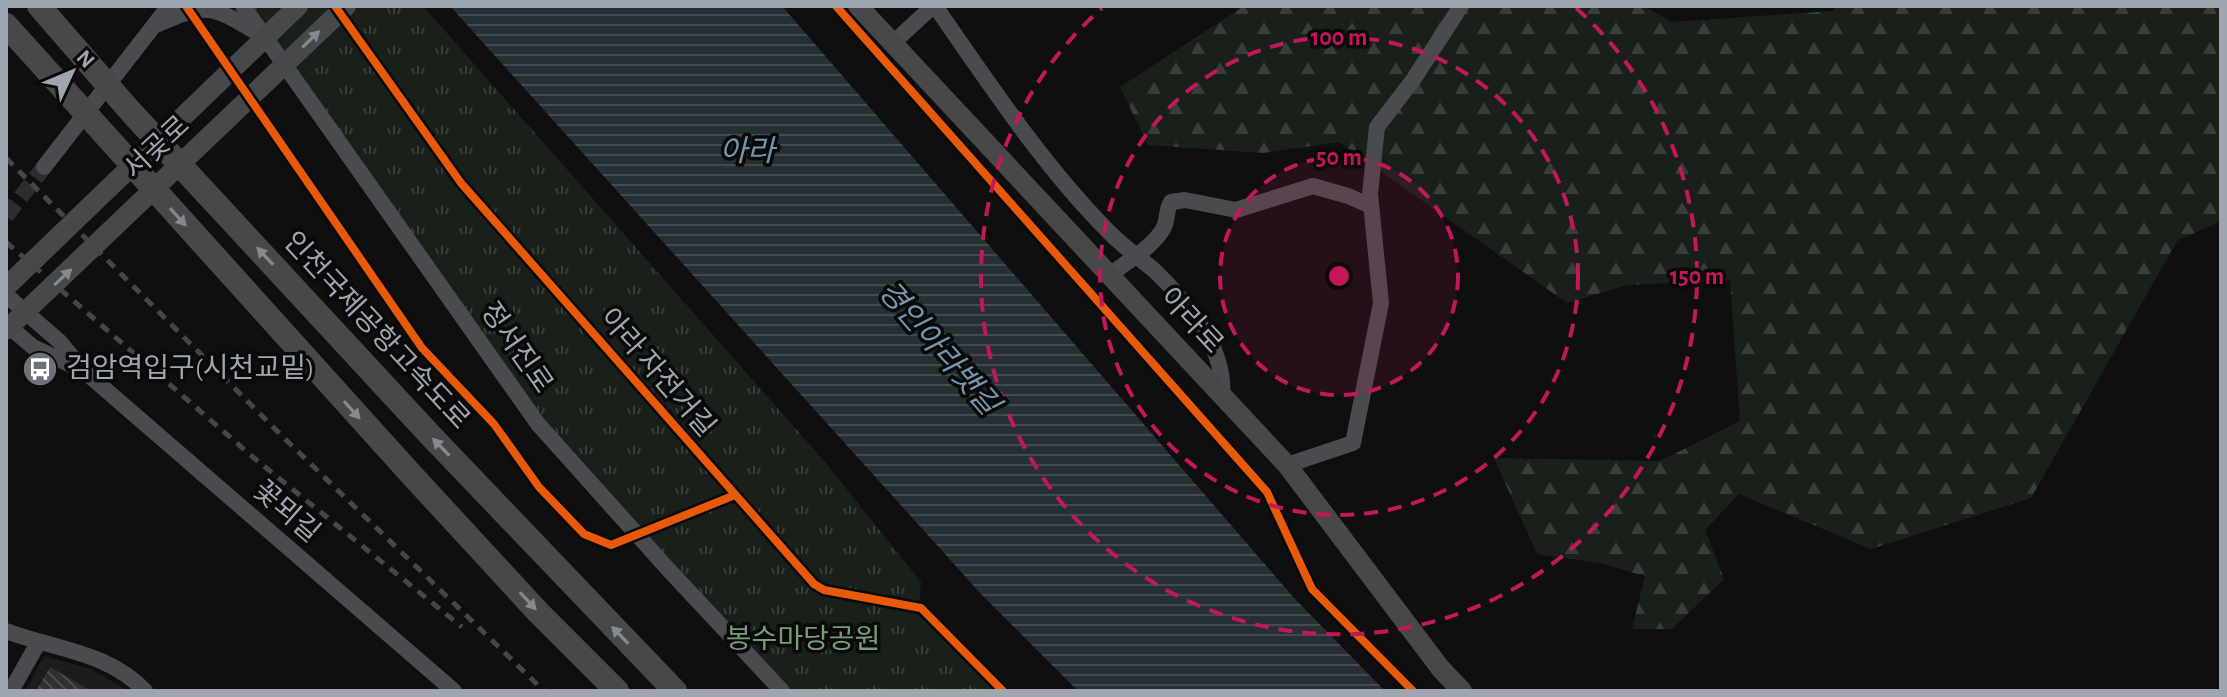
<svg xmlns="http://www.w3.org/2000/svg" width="2227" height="697" viewBox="0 0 2227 697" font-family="'Alegreya Sans','Noto Sans KR',sans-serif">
	<defs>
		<pattern id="forest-firs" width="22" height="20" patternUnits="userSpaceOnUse" patternTransform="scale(2)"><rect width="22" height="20" fill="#19201a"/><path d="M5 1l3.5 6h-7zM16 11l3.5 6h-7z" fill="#373d39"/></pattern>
		<pattern id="park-tufts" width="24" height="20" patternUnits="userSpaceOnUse" patternTransform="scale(2)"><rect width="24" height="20" fill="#19201a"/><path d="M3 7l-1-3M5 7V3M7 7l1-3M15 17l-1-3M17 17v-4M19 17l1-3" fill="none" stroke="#373d39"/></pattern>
		<pattern id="water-rules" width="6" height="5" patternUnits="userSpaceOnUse" patternTransform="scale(2)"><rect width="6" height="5" fill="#262f34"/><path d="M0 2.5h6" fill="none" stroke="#424a4f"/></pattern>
		<pattern id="building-back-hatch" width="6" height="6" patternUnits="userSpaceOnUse" patternTransform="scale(2)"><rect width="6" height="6" fill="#303032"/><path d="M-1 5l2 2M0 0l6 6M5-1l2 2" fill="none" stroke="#4b4b4d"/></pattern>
	</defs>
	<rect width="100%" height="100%" fill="#0f0f10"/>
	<!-- built -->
	<path fill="#1c1c1e" d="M44,656l47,13 37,22h-103z"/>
	<!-- forest -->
	<path fill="url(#forest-firs)" d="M1244,6h400l28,16 160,-11 5,-5h384v215l-44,20 -146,257 -160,51 -132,-55 -34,36 19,49 -52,50h-40l13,-53 -46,-13 -62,-9 -43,-96 166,3 80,-40 -10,-141 -102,5 -61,18 -228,-161 -76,11 -115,-8 -28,-58z"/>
	<!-- park -->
	<path fill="url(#park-tufts)" d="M243,6h180l402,456 96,120 -2,25 84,84h-221l-244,-267z"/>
	<!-- water -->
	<path fill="url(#water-rules)" d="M450,6h332l512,592 91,93h-307l-96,-96z"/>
	<!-- building -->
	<path fill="url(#building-back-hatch)" d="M50,667l41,24h-55z"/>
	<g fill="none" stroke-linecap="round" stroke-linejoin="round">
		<!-- minor-tunnel -->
		<path stroke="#2c2d30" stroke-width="16" stroke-dasharray="16 8" stroke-linecap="butt" d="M6,216l38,-49"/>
		<!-- minor -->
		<path stroke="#4a4b4f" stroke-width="16" d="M243,6l295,418 129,144 115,123
			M935,6c54,77 106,157 172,224 14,15 31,27 47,40 19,18 37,40 51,62 11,18 19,42 17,63
			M156,25c52,-23 55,-20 103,9
			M893,43l40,-37
			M44,167l125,-161
			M1110,275c17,-14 44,-28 54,-48 4,-9 2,-17 7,-25l14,-2 51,10 77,-24 35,10 23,10
			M6,295l54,47 24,29 -51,-24 -27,-23
			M84,371l370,320
			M1287,465l66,-22 28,-140 -11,-109 7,-67 36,-47 48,-74
			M6,631c48,18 103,21 139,60
			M11,691l27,-48"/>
		<!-- major -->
		<path stroke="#46484a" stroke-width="20" d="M858,6l429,459 154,204 21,22
			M6,287l292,-281
			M6,330l340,-324"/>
		<!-- highway -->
		<path stroke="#46484a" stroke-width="24" d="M39,6l92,106 300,324 244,255
			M6,25l403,447 129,140 79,79"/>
		<!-- rail -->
		<path stroke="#444648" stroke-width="5" stroke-dasharray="10 8" stroke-linecap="butt" d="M6,158l274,276 264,257
			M6,242l248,216 208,169"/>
		<!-- cycleway casing -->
		<g stroke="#0a0a0b" stroke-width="13">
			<path id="cycleway" d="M186,6l236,342 72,76 45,63 45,47 27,11 124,-50
				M335,6l126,177 353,401 10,6 97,18 82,83
				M836,6l431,486 45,97 101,102"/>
		</g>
		<!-- cycleway -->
		<use href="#cycleway" stroke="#e8590c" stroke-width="8"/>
	</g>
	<!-- one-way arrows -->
	<defs><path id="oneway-solid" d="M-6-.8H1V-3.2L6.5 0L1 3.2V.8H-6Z" transform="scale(2)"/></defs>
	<g fill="#848a92">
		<use href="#oneway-solid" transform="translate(311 39) rotate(-44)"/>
		<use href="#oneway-solid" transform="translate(178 217) rotate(48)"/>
		<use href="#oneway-solid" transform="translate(265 256) rotate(-133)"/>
		<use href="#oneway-solid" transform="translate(63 277) rotate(-43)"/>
		<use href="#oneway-solid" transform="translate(352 410) rotate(48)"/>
		<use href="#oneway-solid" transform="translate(441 447) rotate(-134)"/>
		<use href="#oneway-solid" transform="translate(528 601) rotate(47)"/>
		<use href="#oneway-solid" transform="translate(620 635) rotate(-134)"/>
	</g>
	<!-- distance rings -->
	<circle cx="1339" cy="276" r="119" fill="#c2185b" fill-opacity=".12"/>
	<g fill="none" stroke="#c2185b" stroke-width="4" stroke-dasharray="14 10">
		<circle cx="1339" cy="276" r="119"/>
		<circle cx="1339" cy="276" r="239"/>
		<path d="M1576 8A358 358 0 1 1 1102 8"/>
	</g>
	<!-- icons -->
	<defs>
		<g id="bus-disc" transform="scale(1.8)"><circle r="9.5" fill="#6d7179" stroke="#0a0a0b"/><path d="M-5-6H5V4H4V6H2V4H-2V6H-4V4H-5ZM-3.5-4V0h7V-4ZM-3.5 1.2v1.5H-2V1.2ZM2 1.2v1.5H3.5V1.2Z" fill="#fff"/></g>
	</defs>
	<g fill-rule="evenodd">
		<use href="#bus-disc" x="40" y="369"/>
	</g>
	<g text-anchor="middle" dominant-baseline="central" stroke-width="7" stroke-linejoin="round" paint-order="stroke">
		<!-- street labels -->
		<g font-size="28" fill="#9fa6b1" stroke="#0a0a0b">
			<text transform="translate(157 148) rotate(-43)">서곶로</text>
			<text transform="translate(1191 321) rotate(47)">아라로</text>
			<text transform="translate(376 331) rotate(47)">인천국제공항고속도로</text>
			<text transform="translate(516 348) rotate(55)">정서진로</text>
			<text transform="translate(657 373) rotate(49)">아라 자전거길</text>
			<text transform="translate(286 512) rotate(41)">꽃뫼길</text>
		</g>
		<!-- poi labels -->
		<g font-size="28" fill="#9fa6b1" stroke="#0a0a0b" text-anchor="start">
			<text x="66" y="369">검암역입구(시천교밑)</text>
		</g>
		<!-- park labels -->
		<g font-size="28" fill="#769d76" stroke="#0a0a0b">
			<text x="803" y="640">봉수마당공원</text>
		</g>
		<!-- water labels -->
		<g font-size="30" font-style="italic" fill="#7596ae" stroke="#0a0a0b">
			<text x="747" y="152">아라</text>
			<text transform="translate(938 348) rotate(49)">경인아라뱃길</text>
		</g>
	</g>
	<circle cx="1339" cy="276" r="12" fill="#c2185b" stroke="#0a0a0b" stroke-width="4"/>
	<g font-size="24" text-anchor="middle" font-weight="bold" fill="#c2185b" stroke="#0a0a0b" stroke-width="7" stroke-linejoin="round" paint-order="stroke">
		<text x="1339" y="45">100 m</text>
		<text x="1339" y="165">50 m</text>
		<text x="1697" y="284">150 m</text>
	</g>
	<!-- border -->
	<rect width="2227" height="697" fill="none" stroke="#9fa6b1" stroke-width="16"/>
	<!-- north arrow -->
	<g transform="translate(72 72) rotate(46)" stroke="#0a0a0b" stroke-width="6" paint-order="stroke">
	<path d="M0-6L14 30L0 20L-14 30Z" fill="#9fa6b1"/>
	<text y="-12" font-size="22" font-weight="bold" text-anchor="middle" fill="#9fa6b1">N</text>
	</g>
</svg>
